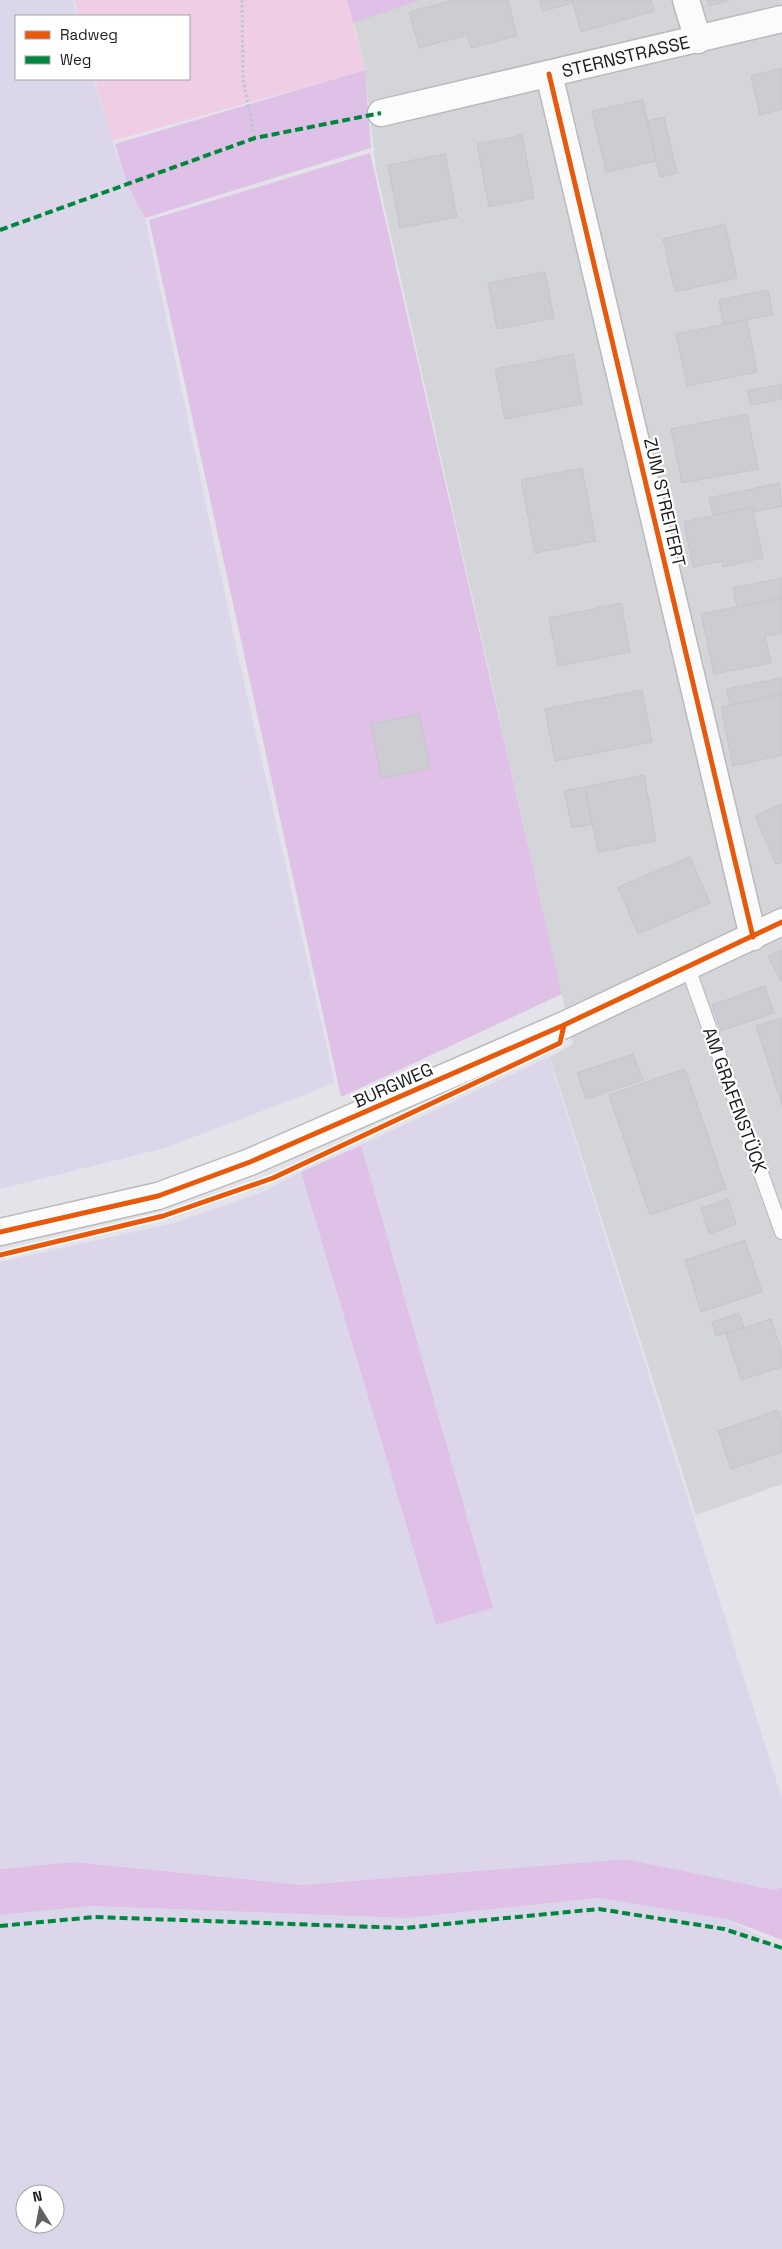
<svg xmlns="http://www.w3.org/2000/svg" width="782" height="2249" viewBox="0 0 782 2249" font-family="'Space Grotesk',sans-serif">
	<rect width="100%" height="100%" fill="#e3e3e9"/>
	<!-- residential -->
	<path fill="#d4d5d8" d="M349,0h433v1484l-86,31 -146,-458 23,-13 -197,-875 -11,-99z"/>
	<!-- farmland -->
	<path fill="#dcd6eb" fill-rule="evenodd" d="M0,0h73l4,16h-61v63h78l18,62 15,43 18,34 93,437 97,428 -170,65 -165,41z
		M549,1057l233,742v88l-7,3 -149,-31 -324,26 -228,-23 -74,7v-607l174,-39 86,-30 41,-21 135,453 56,-17 -131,-463z
		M599,1898l128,21 55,28v302h-782v-334l92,-9 315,12zM25,2194h30v30h-30z"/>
	<!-- grass -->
	<path fill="#dfc1e8" d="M347,0h74l-68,23z
		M365,70l6,78 -226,70 -18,-34 -12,-40z
		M370,153l192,841 -221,103 -192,-877z
		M361,1145l132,463 -57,17 -135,-453z
		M626,1859l149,31 7,-3v53l-55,-21 -128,-21 -192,20 -315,-12 -92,9v-46l74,-7 228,23z"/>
	<!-- park -->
	<path fill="#efcde4" d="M74,0h273l18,70 -253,71 -17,-62h94v-63h-110z"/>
	<!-- building -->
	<path fill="#ccccd2" stroke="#c4c6cc" d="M453,0h55l9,36 -46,12 -4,-13 -48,13 -10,-36z
		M539,0h33l1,3 -31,8z
		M572,0h79l3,11 -73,21z
		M707,0h23l-21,6z
		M782,68v41l-22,6 -9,-39z
		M643,100l13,61 -50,11 -14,-61z
		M664,117l13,56 -17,4 -13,-56z
		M522,135l12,63 -45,9 -12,-63z
		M445,154l12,63 -57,11 -12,-63z
		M725,224l12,54 -62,14 -12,-53z
		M545,272l9,46 -57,11 -9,-46z
		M768,290l5,25 -50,9 -4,-24z
		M747,320l10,52 -70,14 -11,-52z
		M573,354l9,50 -77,15 -10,-50z
		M782,384v15l-31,6 -4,-14z
		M747,414l11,55 -76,14 -11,-54z
		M582,468l14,73 -61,12 -14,-73z
		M779,483l3,23 -29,6 -1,-5 -39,8 -4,-17z
		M752,507l11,51 -40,9 -1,-6 -29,6 -9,-45z
		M782,578v20l-45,9 -4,-19z
		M782,598v35l-17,3 6,27 -57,11 -13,-60z
		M621,603l9,49 -72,14 -9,-48z
		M782,678v16l-52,11 -4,-16z
		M642,690l10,52 -97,19 -10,-52z
		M782,694v61l-49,11 -12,-59z
		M419,714l11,54 -49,10 -10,-54z
		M644,775l12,66 -58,11 -13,-65z
		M585,787l7,37 -20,4 -8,-37z
		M782,804v58l-6,2 -21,-48z
		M690,857l20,46 -72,31 -20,-47z
		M782,950v31h-1l-13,-25z
		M765,986l9,27 -53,18 -9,-26z
		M782,1018v87l-26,-79z
		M633,1054l10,26 -57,19 -9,-26z
		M685,1069l41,120 -76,26 -41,-120z
		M728,1199l8,25 -27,10 -8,-26z
		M745,1240l17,52 -61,20 -16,-52z
		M739,1313l5,14 -28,9 -4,-14z
		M771,1319l11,34v14l-41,13 -15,-46z
		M778,1410l4,10v32l-51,17 -13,-38z"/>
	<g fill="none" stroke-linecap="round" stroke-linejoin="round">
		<!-- lane casing -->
		<g stroke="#bababc" stroke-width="16">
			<path id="lane" d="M688,968l94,264"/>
		</g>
		<!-- street casing -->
		<g stroke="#bababc" stroke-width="29">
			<g id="street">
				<path d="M686,0l12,40"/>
				<path d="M549,74l204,863"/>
				<path id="s1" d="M381,113l401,-94"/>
				<path d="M0,1232l158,-36 92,-34 314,-137 218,-103"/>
			</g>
		</g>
		<!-- path -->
		<path stroke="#bec6ce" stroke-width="3" stroke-dasharray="2.5 2.5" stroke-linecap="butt" d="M242,0l1,80 12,58"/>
		<!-- lane -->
		<use href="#lane" stroke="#fbfbfc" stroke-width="14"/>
		<!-- street -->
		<use href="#street" stroke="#fbfbfc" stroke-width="26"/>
		<!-- quiet -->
		<path stroke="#00873e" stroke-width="4" stroke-dasharray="8 4" stroke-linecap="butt" d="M0,230l255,-92 126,-25
			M0,1926l95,-9 309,11 195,-19 125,20 58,19"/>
		<!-- cycleway casing -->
		<g stroke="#fff" stroke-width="8">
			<path id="cycleway" d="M549,74l204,863
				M0,1232l158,-36 92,-34 314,-137 218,-103
				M0,1255l163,-39 110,-38 287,-135 4,-18"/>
		</g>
		<!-- cycleway -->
		<use href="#cycleway" stroke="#e8590c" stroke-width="5"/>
	</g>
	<g text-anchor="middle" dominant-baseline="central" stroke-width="4.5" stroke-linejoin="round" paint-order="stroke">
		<!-- street labels -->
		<g font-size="18" fill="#1b1b1b" stroke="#fff">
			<text stroke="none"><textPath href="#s1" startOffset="251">STERNSTRASSE</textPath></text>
			<text transform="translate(665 502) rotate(77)">ZUM STREITERT</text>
			<text transform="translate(393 1085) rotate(-24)">BURGWEG</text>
			<text transform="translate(735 1100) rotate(70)">AM GRAFENSTÜCK</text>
		</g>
	</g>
	<!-- legend -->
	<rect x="15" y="15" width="175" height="65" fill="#ffffff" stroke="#a4a4a4"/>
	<rect x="25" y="31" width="25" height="8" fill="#e8590c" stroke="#a4a4a4"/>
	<text x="60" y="40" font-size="15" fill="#1b1b1b">Radweg</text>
	<rect x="25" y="56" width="25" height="8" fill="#00873e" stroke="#a4a4a4"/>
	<text x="60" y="65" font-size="15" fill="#1b1b1b">Weg</text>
	<!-- north arrow -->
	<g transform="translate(40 2209) rotate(349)"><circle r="24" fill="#ffffff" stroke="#a4a4a4"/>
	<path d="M0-4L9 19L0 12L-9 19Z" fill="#616163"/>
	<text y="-8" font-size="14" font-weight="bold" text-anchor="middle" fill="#1b1b1b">N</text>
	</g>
</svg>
